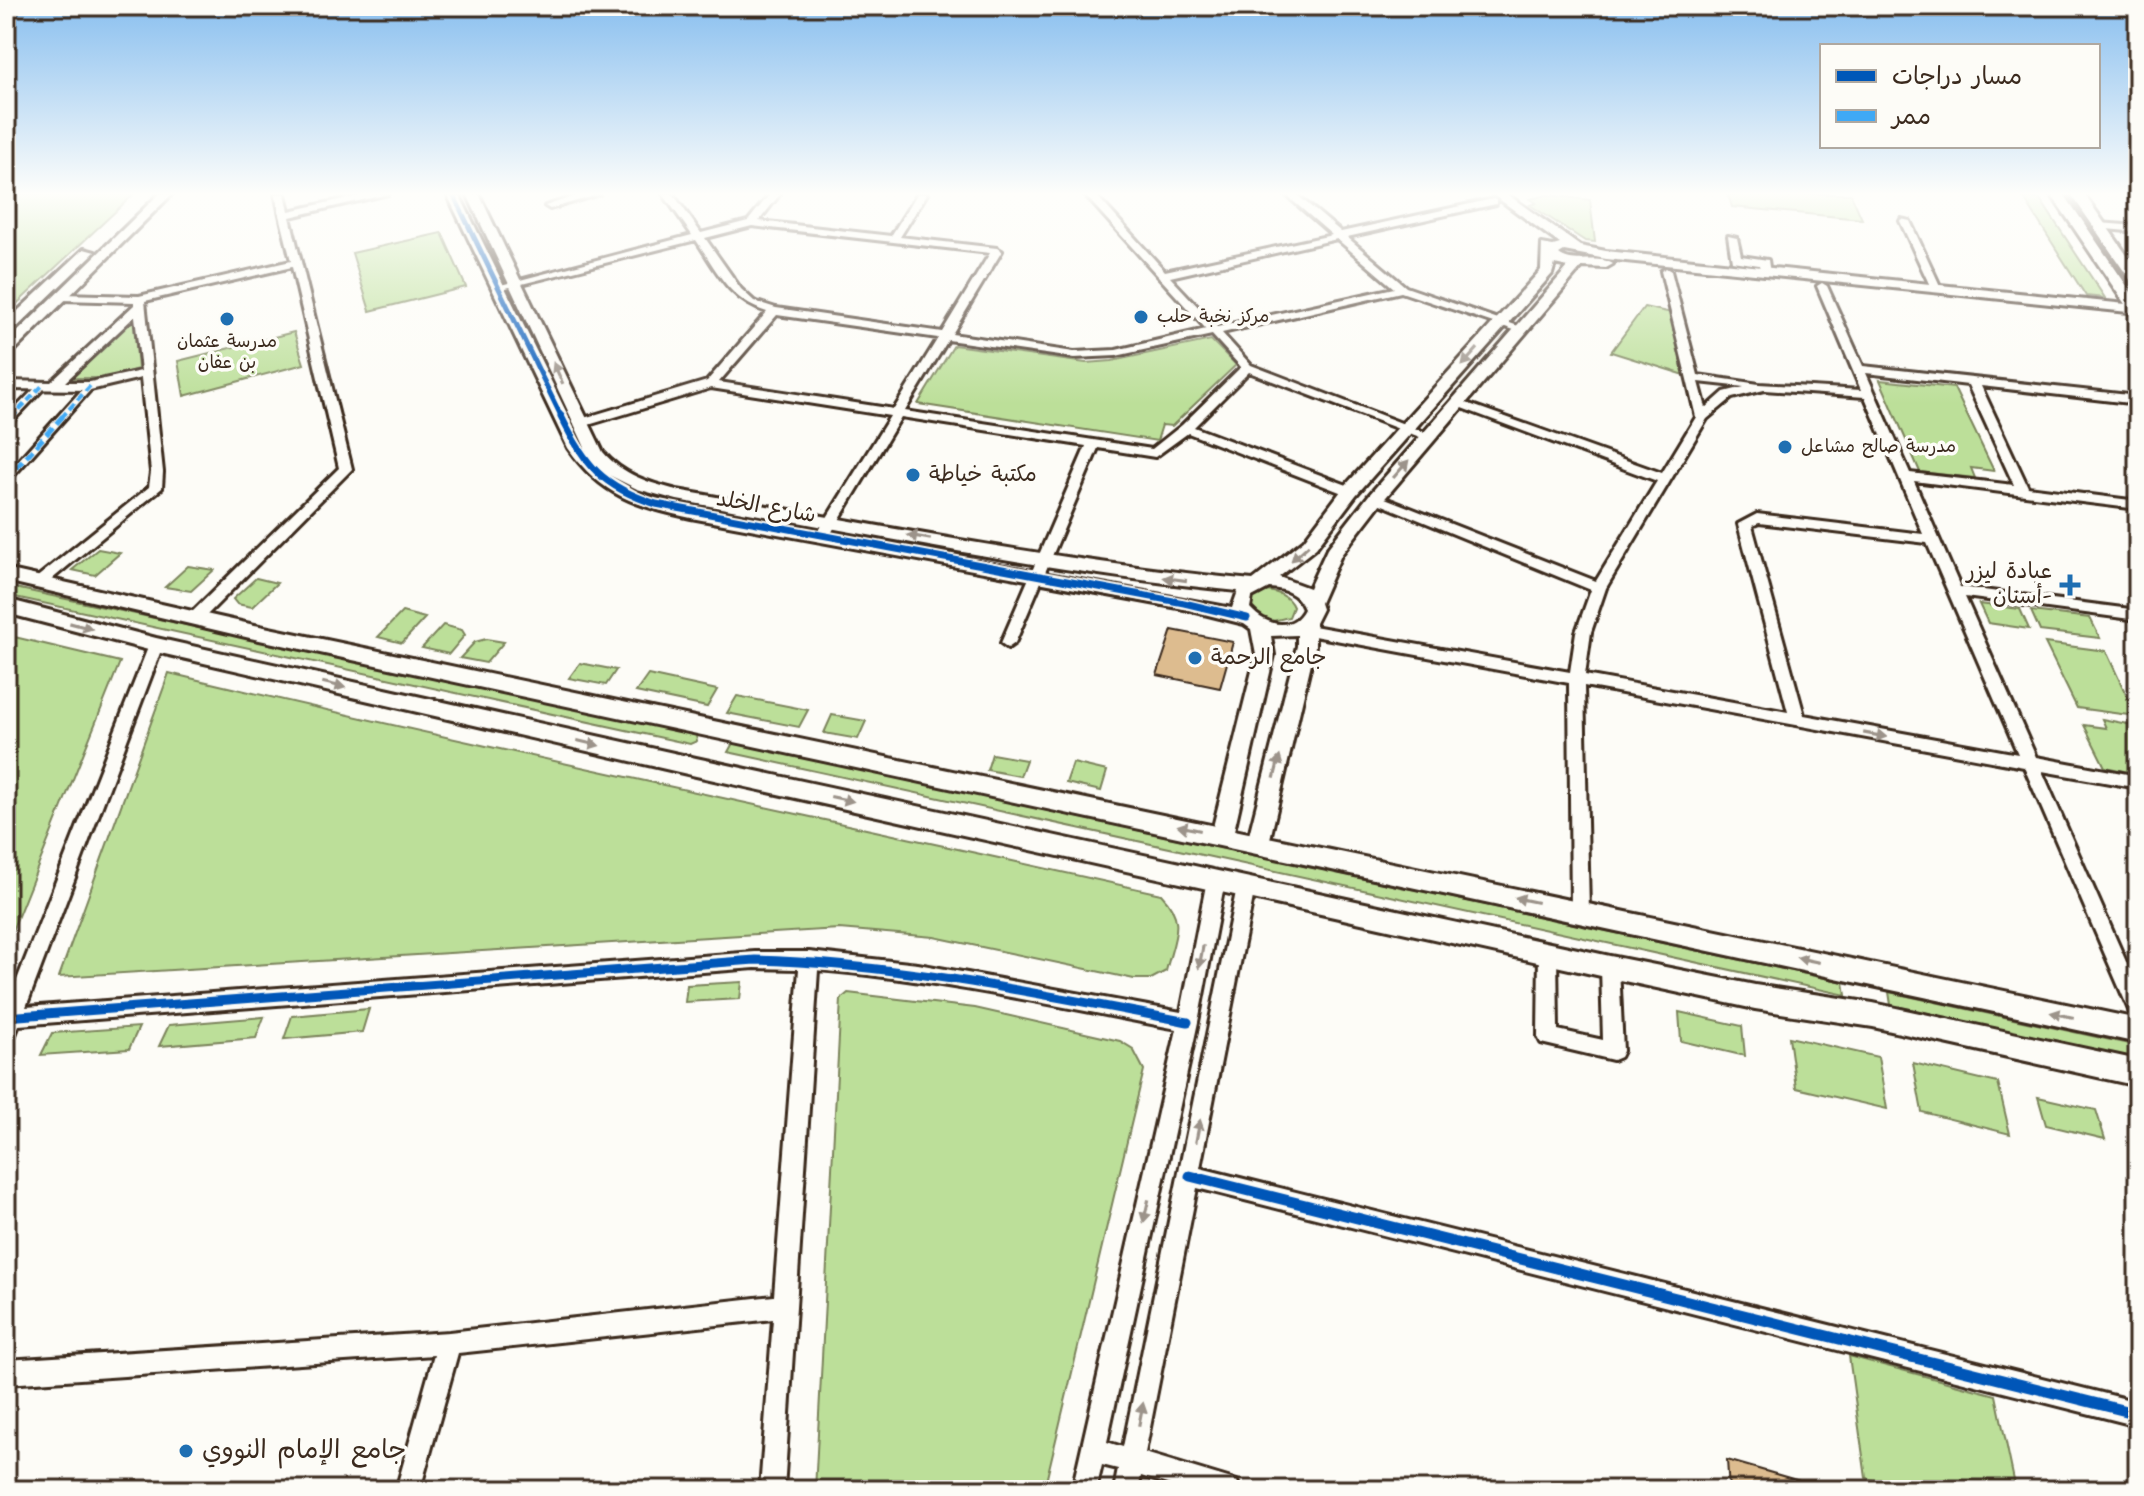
<svg xmlns="http://www.w3.org/2000/svg" width="2144" height="1496" viewBox="0 0 2144 1496" font-family="Kalam,'Playpen Sans Arabic',sans-serif">
	<rect width="100%" height="100%" fill="#fdfcf7"/>
	<filter id="ink" filterUnits="userSpaceOnUse"><feTurbulence type="fractalNoise" baseFrequency=".0125" numOctaves="2"/><feDisplacementMap in="SourceGraphic" scale="16" xChannelSelector="R" yChannelSelector="G"/><feConvolveMatrix kernelMatrix="1 2 1 2 8 2 1 2 1" color-interpolation-filters="sRGB"/></filter>
	<g filter="url(#ink)">
		<!-- green -->
		<path fill="#bcdf99" stroke="#7c845c" stroke-width="2" d="M6,194h128l-128,120z
			M1728,194h123l11,25 -130,-12z
			M1547,195l43,5 5,42 -10,-1 -55,-36 6,-2 -6,-4z
			M2023,197l17,2 65,99 -19,-2z
			M442,233l24,54 -96,24 -18,-58z
			M1644,307l28,6 16,59 -3,3 -74,-23z
			M133,313l5,56 -33,9h-35z
			M294,332l10,32 -120,32 -6,-35z
			M1211,340l25,25 -64,61 -10,-1 -5,16 -239,-37 36,-59 132,18 26,-2z
			M1880,380l74,8 40,83 -23,-3 4,10 -55,-6z
			M98,549l22,4 -25,22 -23,-5z
			M188,566l26,4 -23,21 -26,-4z
			M256,578l21,5 -25,24 -15,-3 -4,-5z
			M6,586l690,149 1,6 -7,3 -684,-149z
			M1265,591c12,1 23,4 28,16l-4,10 -20,5 -20,-13 4,-13z
			M1979,604l41,5 9,20 -41,-6z
			M2031,611l59,7 10,20 -60,-7z
			M402,612l23,6 -23,25 -24,-6z
			M443,625l19,5 3,5 -16,19 -27,-6z
			M6,635l114,27 -114,284z
			M486,639l18,3 -18,21 -26,-5 15,-16z
			M2045,643l61,8 30,65 -59,-8z
			M580,663l36,7 -10,15 -37,-7z
			M169,673c330,79 662,147 992,221 26,27 13,44 5,77l-15,8h-17l-200,-42 -95,-8 -780,48z
			M648,675l69,15 -10,17 -71,-15z
			M737,696l71,14 -9,17 -72,-14z
			M832,715l34,6 -8,18 -34,-6z
			M2102,719l36,7v48l-33,-7 -21,-42 22,3z
			M733,743l1111,239 2,13 -1118,-243z
			M992,754l34,6 -6,16 -33,-6z
			M1073,763l34,8 -6,20 -35,-8z
			M742,982l-2,17 -55,3 2,-17z
			M1889,992l249,54v13l-247,-54z
			M848,993l127,15 145,33 13,8 11,21 -100,420h-229l26,-491z
			M369,1009l-7,23 -78,7 8,-23z
			M1679,1012l63,14 3,30 -64,-15z
			M264,1017l-8,21 -97,8 10,-21z
			M139,1027l-10,22 -88,6 11,-22z
			M1789,1037l89,20 9,52 -91,-21z
			M1913,1063l85,20 12,51 -88,-22z
			M2038,1097l58,13 9,29 -59,-14z
			M1849,1356l147,39 20,95h-109l-41,-12z"/>
		<!-- building -->
		<path fill="#ddbc8f" stroke="#3b2a1e" stroke-width="2" d="M1172,630l61,12 -13,46 -63,-13z
			M1727,1460l90,26 -1,4h-87z"/>
		<g fill="none" stroke-linecap="round" stroke-linejoin="round">
			<!-- pedestrian casing -->
			<g stroke="#3b2a1e" stroke-width="6">
				<path id="pedestrian" d="M40,383h3l4,2 -38,40 -3,1v-8z
					M87,384h3l4,2 -85,95 -3,1v-8z"/>
			</g>
			<!-- minor casing -->
			<g stroke="#3b2a1e" stroke-width="6">
				<path id="minor" d="M275,194h10l4,17 78,-17h21l-98,23 62,252 -153,154h-10l-2,-4 2,-4 150,-147 -47,-201 -147,34 18,171 -1,16 -117,97h-10l-2,-3 2,-3 114,-92 2,-15 -10,-94 -51,12 -84,-1v-8l45,1 83,-77v-3l-72,-2 -5,-3 5,-3 77,2 152,-35zM135,316l6,55 -51,11h-25z
					M582,194h18l-50,15 -5,-3z
					M663,194h10l28,39 47,-12 22,-27h10l-21,27 132,15 26,-42h10l-27,43 97,11 5,3 -50,83 122,18 42,-2 90,-21 -122,-135h11l70,77 167,-36 -47,-41h11l45,38 152,-33 3,1v4l-149,33 59,50 121,42 -10,2 -116,-39 -179,41 29,32 184,71 -6,4 -4,-1 -176,-67 -55,55 161,61v6h-10l-157,-61 -33,24 -57,-9 -83,195 -7,5 -7,-5 85,-197 -185,-29 -74,123 -5,1 -7,-4 75,-121 -179,-28 -126,38h-8v-6l130,-39 60,-69c-38,-12 -49,-40 -71,-72l-198,50 -5,-3 199,-52zM752,226l238,27 -48,79 -166,-24 -22,-7 -13,-12 -36,-51zM1337,239l57,49 -177,39 -47,-50zM777,315l161,23 -44,71 -175,-27zM1212,335l29,32 -59,58 -30,24 -247,-38 43,-71 126,18 42,-2z
					M1901,219l9,2 32,69 -1,2 -9,-2 -32,-69z
					M2099,223l39,3v6l-43,-4 -1,-2z
					M1728,236l9,2 4,18 27,4 2,14h-8l-3,-9 -27,-4z
					M1666,268l5,3 27,104 61,9 102,6 -44,-104 5,-3 5,3 36,80 275,30v8l-157,-18 47,101 110,14v8l-224,-28 46,106 178,23v10l-173,-23 71,160 102,19v12l-96,-17 96,218v30l-7,-3 -2,-6 -105,-243 -440,-81 5,225 -3,5 -6,3 -6,-3 -3,-5 -2,-228 -277,-51 -2,-4 2,-4 5,-1 273,49 6,-40 15,-42 -223,-91 2,-3h10l216,85 61,-100 -206,-77 2,-3h8l201,72 34,-56 -35,-146zM1866,373l102,12 46,100 -104,-12zM1699,382l45,5 -20,5 -18,16zM1764,390l101,7 58,137 -166,-20 -19,10 50,188 -203,-37 6,-43 15,-44 101,-169 25,-21zM1759,523l168,20 91,211 -214,-39 -52,-189z
					M156,640l7,5 -137,362 729,-55h54l109,12 263,48 26,-132 3,-5 6,-2 6,2 3,5 -27,142 -91,420 16,5 114,-560 3,-5 6,-2 6,2 3,5 -55,281 938,234v24l-941,-238 -52,265 83,25 9,3 3,9h-53l-46,-14 -3,14h-24l4,-21 -16,-4 -6,25h-24l105,-461c-120,-23 -238,-49 -359,-59l-34,520h-24l13,-171 -315,34 -38,137h-24l38,-135 -428,29v-24l443,-28 325,-36 25,-327 -44,-1 -736,57 -6,15 -7,3v-35l143,-363z
					M1548,944l6,2 3,6 1,78 45,10 -2,-73 2,-6 7,-2 7,2 2,6 4,84 -3,6 -7,3 -72,-17 -3,-6 1,-85 3,-6z"/>
			</g>
			<!-- tertiary casing -->
			<g stroke="#3b2a1e" stroke-width="6">
				<path id="tertiary" d="M159,194h13l-161,160 -5,1v-12z
					M447,194h12l125,254 4,6 -121,-260h12l124,258c20,23 46,31 74,38 191,33 382,72 576,90l51,-40 40,-53 197,-217 1,-26 11,2 7,-2 -68,-50h15l73,52 26,5 530,54 2,8 -532,-54 -42,-8 -5,3c15,12 38,0 54,10l-7,4 -24,-1 -201,236 -40,52 -21,48 2,6 -7,14v23l-46,197 -3,6 -8,3 -8,-3 -3,-6 50,-197v-11l-26,1 3,19 -41,180 -3,6 -8,3 -8,-3 -3,-6 45,-180 -5,-26 -7,-5 -60,-15 -493,-91c-54,-12 -90,-22 -123,-70zM1555,264l13,3 -199,228 -42,54 -18,39 -30,-11 37,-29 40,-53 196,-221zM609,475l28,14 40,11c186,33 373,73 561,91l-6,17 -541,-100 -45,-12zM1269,588c16,1 29,5 35,21 -12,24 -39,16 -54,-1l2,-11z
					M84,249l11,3 -84,81 -5,1v-12z"/>
			</g>
			<!-- secondary casing -->
			<g stroke="#3b2a1e" stroke-width="6">
				<path id="secondary" d="M2051,194h13l74,108v16l-5,-2z
					M2071,194h13l54,77v14l-5,-1z
					M6,569l244,55 1888,395v24l-1888,-405 -244,-57z
					M6,599l150,39 540,120 914,198 145,29 118,18 265,57v26l-265,-59 -118,-18 -145,-31 -914,-202 -540,-124 -150,-39z"/>
			</g>
			<!-- pedestrian -->
			<use href="#pedestrian" fill="#fdfcf7" fill-rule="evenodd"/>
			<!-- minor -->
			<use href="#minor" fill="#fdfcf7" fill-rule="evenodd"/>
			<!-- tertiary -->
			<use href="#tertiary" fill="#fdfcf7" fill-rule="evenodd"/>
			<!-- secondary -->
			<use href="#secondary" fill="#fdfcf7" fill-rule="evenodd"/>
			<!-- quiet-far1 -->
			<path stroke="#3fa9f5" stroke-width="4" stroke-dasharray="8 4" stroke-linecap="butt" d="M11,418l32,-33
				M61,418l29,-32"/>
			<!-- quiet -->
			<path stroke="#3fa9f5" stroke-width="5" stroke-dasharray="10 5" stroke-linecap="butt" d="M6,423l6,-7
				M6,479l57,-63"/>
			<!-- cycleway-far3 casing -->
			<g stroke="#fdfcf7" stroke-width="8">
				<path id="cycleway-far3" d="M453,194l109,224"/>
			</g>
			<!-- cycleway-far2 casing -->
			<g stroke="#fdfcf7" stroke-width="11">
				<path id="cycleway-far2" d="M561,416c24,50 42,71 95,88l528,99 63,15"/>
			</g>
			<!-- cycleway-far1 casing -->
			<g stroke="#fdfcf7" stroke-width="14">
				<path id="cycleway-far1" d="M6,1017l749,-57c147,4 289,35 433,62"/>
			</g>
			<!-- cycleway casing -->
			<g stroke="#fdfcf7" stroke-width="16">
				<path id="cycleway" d="M1190,1176l948,238"/>
			</g>
			<!-- cycleway-far3 -->
			<use href="#cycleway-far3" stroke="#0057b8" stroke-width="5"/>
			<!-- cycleway-far2 -->
			<use href="#cycleway-far2" stroke="#0057b8" stroke-width="7"/>
			<!-- cycleway-far1 -->
			<use href="#cycleway-far1" stroke="#0057b8" stroke-width="9"/>
			<!-- cycleway -->
			<use href="#cycleway" stroke="#0057b8" stroke-width="11"/>
		</g>
		<!-- one-way arrows -->
		<defs><path id="oneway-solid" d="M-6-.8H1V-3.2L6.5 0L1 3.2V.8H-6Z" transform="scale(2)"/></defs>
		<g fill="#9c938a">
			<use href="#oneway-solid" transform="translate(1470 357) rotate(132)"/>
			<use href="#oneway-solid" transform="translate(558 373) rotate(-114)"/>
			<use href="#oneway-solid" transform="translate(1401 469) rotate(-49)"/>
			<use href="#oneway-solid" transform="translate(919 537) rotate(-170)"/>
			<use href="#oneway-solid" transform="translate(1300 553) rotate(138)"/>
			<use href="#oneway-solid" transform="translate(1175 579) rotate(-172)"/>
			<use href="#oneway-solid" transform="translate(81 626) rotate(15)"/>
			<use href="#oneway-solid" transform="translate(334 685) rotate(13)"/>
			<use href="#oneway-solid" transform="translate(1875 735) rotate(10)"/>
			<use href="#oneway-solid" transform="translate(588 743) rotate(13)"/>
			<use href="#oneway-solid" transform="translate(1277 767) rotate(-76)"/>
			<use href="#oneway-solid" transform="translate(842 799) rotate(12)"/>
			<use href="#oneway-solid" transform="translate(1189 828) rotate(-168)"/>
			<use href="#oneway-solid" transform="translate(1526 900) rotate(-168)"/>
			<use href="#oneway-solid" transform="translate(1201 957) rotate(101)"/>
			<use href="#oneway-solid" transform="translate(1808 960) rotate(-168)"/>
			<use href="#oneway-solid" transform="translate(2062 1015) rotate(-168)"/>
			<use href="#oneway-solid" transform="translate(1198 1131) rotate(-79)"/>
			<use href="#oneway-solid" transform="translate(1146 1211) rotate(103)"/>
			<use href="#oneway-solid" transform="translate(1141 1414) rotate(-79)"/>
		</g>
	</g>
	<!-- sky -->
	<linearGradient id="sky" x2="0" y2="1"><stop stop-color="#89bfef"/><stop offset="0.48" stop-color="#fefefb"/><stop offset="1" stop-color="#fefefb" stop-opacity="0"/></linearGradient>
	<rect width="2144" height="404" fill="url(#sky)"/>
	<!-- markers -->
	<g fill="#1f6fb2" stroke="#fdfcf7" stroke-width="3">
		<circle cx="1141" cy="317" r="8"/>
		<circle cx="227" cy="319" r="8"/>
		<circle cx="1785" cy="447" r="8"/>
		<circle cx="913" cy="475" r="8"/>
		<path d="M2066 573h8v8h8v8h-8v8h-8v-8h-8v-8h8z"/>
		<circle cx="1195" cy="658" r="8"/>
		<circle cx="186" cy="1451" r="8"/>
	</g>
	<g text-anchor="middle" dominant-baseline="central" stroke-width="7" stroke-linejoin="round" paint-order="stroke">
		<!-- far-poi labels -->
		<g font-size="18" fill="#3b2a1e" stroke="#fdfcf7" text-anchor="start">
			<text x="1157" y="317">مركز نخبة حلب</text>
			<text x="227" y="342" text-anchor="middle">مدرسة عثمان<tspan x="227" dy="21">بن عفان</tspan></text>
			<text x="1801" y="447">مدرسة صالح مشاعل</text>
		</g>
		<!-- poi labels -->
		<g font-size="22" fill="#3b2a1e" stroke="#fdfcf7" text-anchor="start">
			<text x="929" y="475">مكتبة خياطة</text>
			<text x="2052" y="572" text-anchor="end">عيادة ليزر<tspan x="2052" dy="25">أسنان-</tspan></text>
			<text x="1211" y="658">جامع الرحمة</text>
		</g>
		<!-- street labels -->
		<g font-size="22" fill="#3b2a1e" stroke="#fdfcf7">
			<text transform="translate(766 508) rotate(10)">شارع الخلد</text>
		</g>
		<!-- near-poi labels -->
		<g font-size="26" fill="#3b2a1e" stroke="#fdfcf7" text-anchor="start">
			<text x="202" y="1451">جامع الإمام النووي</text>
		</g>
	</g>
	<!-- margin -->
	<rect width="2144" height="1496" fill="none" stroke="#fdfcf7" stroke-width="32"/>
	<rect x="16" y="16" width="2112" height="1464" fill="none" stroke="#3b2a1e" stroke-width="3" filter="url(#ink)"/>
	<!-- legend -->
	<rect x="1820" y="44" width="280" height="104" fill="#fdfcf7" stroke="#afa8a0" stroke-width="2"/>
	<rect x="1836" y="70" width="40" height="12" fill="#0057b8" stroke="#afa8a0" stroke-width="2"/>
	<text x="1892" y="84" font-size="24" fill="#3b2a1e">مسار دراجات</text>
	<rect x="1836" y="110" width="40" height="12" fill="#3fa9f5" stroke="#afa8a0" stroke-width="2"/>
	<text x="1892" y="124" font-size="24" fill="#3b2a1e">ممر</text>
</svg>
